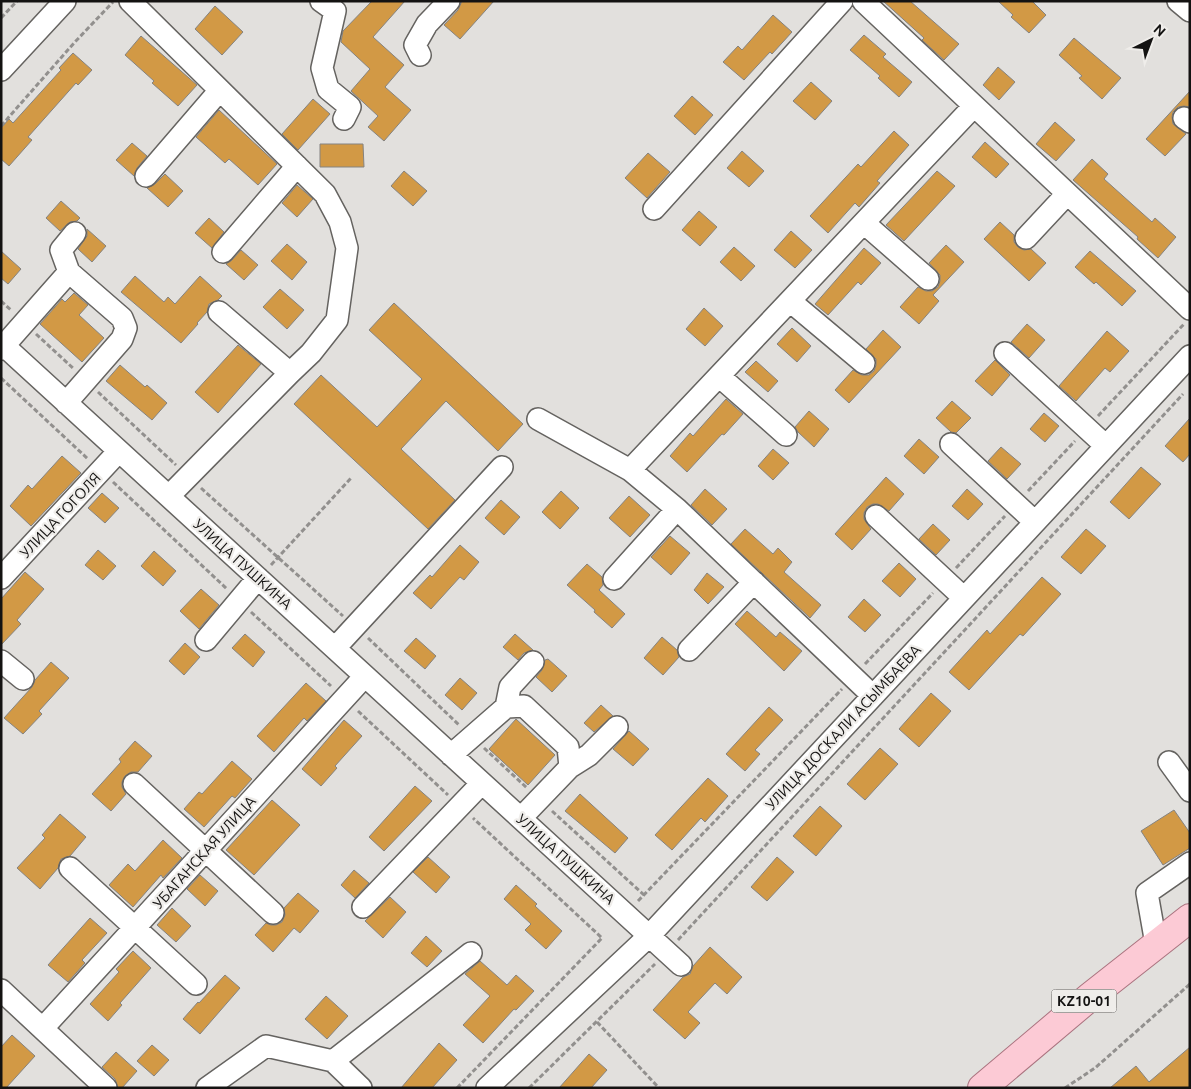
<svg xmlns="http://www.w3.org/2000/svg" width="1191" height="1089" viewBox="0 0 1191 1089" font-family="Ubuntu,sans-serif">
	<rect width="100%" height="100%" fill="#e2e0dd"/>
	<!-- building -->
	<path fill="#d29945" stroke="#858380" d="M372,1h33l-32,36 31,28 -19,22 26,23 -27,31 -16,-14 10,-11 -27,-25 19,-22 -29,-27 2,-11z
		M462,1h32l-34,38 -16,-14 14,-15z
		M883,1h27l49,43 -15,16 -22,-20 2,-2z
		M998,1h34l14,14 -17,18 -18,-16 2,-2z
		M215,6l28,26 -21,23 -27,-26z
		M773,15l19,17 -20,22 -2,-2 -26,28 -21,-18 15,-16 4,4z
		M864,35l22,19 -3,3 29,25 -13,15 -21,-19 2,-2 -30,-26z
		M141,36l56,49 -19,21 -26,-23 2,-2 -29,-26z
		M1074,38l47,40 -19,21 -23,-21 3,-2 -23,-21z
		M73,53l19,17 -14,15 -2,-2 -48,54 4,3 -23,26 -8,-7v-31l8,-9 4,4 48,-53 -2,-2z
		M998,67l17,15 -16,18 -16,-15z
		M811,82l21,19 -17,19 -22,-19z
		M1190,91v16l-6,-1 -6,1 -5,5 -1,5 1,7 13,10 -21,22 -19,-17z
		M692,96l21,19 -18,20 -21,-19z
		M313,99l17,15 -32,36 -16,-16z
		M219,110l58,54 -19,21 -29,-26 -4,4 -29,-26z
		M1055,122l20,18 -19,21 -20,-17z
		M894,131l15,14 -32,36 3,2 -21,24 -4,-4 -27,30 -18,-17 48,-52 3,3z
		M985,142l24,22 -13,14 -24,-21z
		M132,143l15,13 -10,12 -3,8 -18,-16z
		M320,144h43l1,23h-44z
		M742,151l22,20 -15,16 -22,-19z
		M648,153l22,19 -23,26 -22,-20z
		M1092,159l16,15 -4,5 48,43 3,-4 21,19 -18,21 -21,-19 1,-2 -65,-57z
		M404,171l23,20 -14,15 -22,-20z
		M937,171l18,15 -51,55 -18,-16z
		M165,174l18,17 -15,16 -21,-19 8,-4z
		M297,185l16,14 -16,18 -15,-14z
		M61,201l19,17 -3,3 -7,1 -10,9 -14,-13z
		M699,211l18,16 -17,19 -18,-16z
		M209,218l15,14 -12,16 -17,-15z
		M1000,222l14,13v7l4,5 6,3 7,-1 15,14 -17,18 -45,-42z
		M87,229l19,17 -14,16 -14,-13 9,-13z
		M791,231l21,19 -17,18 -21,-18z
		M287,244l20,18 -15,18 -21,-19z
		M946,245l18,17 -31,33 6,6 -20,23 -19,-17 18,-20 8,4h6l6,-4 2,-6v-6l-11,-12z
		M734,247l21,19 -14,15 -21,-19z
		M864,248l17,15 -20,22 -3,-3 -30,33 -13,-11z
		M241,250l17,15 -14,15 -18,-16 6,-4z
		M1,251l20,18 -13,15 -7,-6z
		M1090,251l46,40 -14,15 -26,-24 -2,2 -19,-17z
		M135,276l29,26 4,-5 7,7 25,-28 22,20 -4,4 -9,4 -2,8 -10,11 1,1 -17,19 -60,-51z
		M280,289l24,21 -17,19 -24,-22z
		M74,293l14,12 -9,10 25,23 -22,24 -42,-38 22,-25 3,3z
		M394,303l129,121 -25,27 -52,-50 -45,48 54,51 -27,29 -134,-125 27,-29 56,52 45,-48 -53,-49z
		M704,308l19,18 -18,20 -19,-17z
		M1027,324l18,16 -16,18 -18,-16z
		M792,328l19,18 -14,16 -20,-18z
		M883,330l18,17 -52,56 -14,-13 18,-20 9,5h7l5,-4 2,-6v-6l-10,-10z
		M1107,331l22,20 -19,21 -5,-4 -29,33 -17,-15z
		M238,345l23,19 -43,49 -23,-21z
		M995,360l15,15 -18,21 -17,-15z
		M756,361l22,20 -10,11 -23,-20z
		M120,365l25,22 2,-2 20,18 -15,17 -46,-39z
		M726,399l17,15 -19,21 -2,-1 -35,38 -17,-16 20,-23 3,3z
		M952,401l19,17 -15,15 -5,-1 -15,-14z
		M809,411l20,18 -15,18 -16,-15 -3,-5z
		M1044,413l15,13 -14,16 -15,-13z
		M1190,418v36l-7,8 -18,-16z
		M919,439l20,18 -15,17 -20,-18z
		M1001,447l20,17 -14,15 -19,-18z
		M773,449l16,14 -16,17 -15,-14z
		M62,456l19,17 -50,53 -21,-20 18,-21 4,4z
		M1141,467l20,17 -32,35 -19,-17z
		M886,477l18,17 -15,17 -11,-7h-5l-6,3 -3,6v6l7,10 -19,21 -17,-16z
		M705,489l22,20 -15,16 -21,-20z
		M967,489l16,15 -15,16 -16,-14z
		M561,491l18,17 -19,21 -18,-17z
		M102,493l17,15 -14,15 -17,-15z
		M629,496l21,19 -20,22 -21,-19z
		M501,500l19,17 -16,18 -19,-17z
		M933,524l17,16 -14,15 -17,-16z
		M745,529l28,25 5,-6 14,14 -8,10 37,33 -11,13 -79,-74z
		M1086,529l20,17 -25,28 -20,-17z
		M670,536l20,17 -19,22 -20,-18z
		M460,545l19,17 -15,18 -4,-3 -29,32 -18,-16 17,-18 2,2z
		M98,550l18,16 -13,14 -18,-15z
		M154,551l22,20 -13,15 -22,-20z
		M899,563l17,16 -16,18 -18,-16z
		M587,564l15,13 1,8 -4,5 26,24 -13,14 -18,-16 1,-2 -28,-25z
		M25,572l19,17 -27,31 4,4 -20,21v-46z
		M707,573l17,14 -16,17 -14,-14z
		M1042,577l19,17 -38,42 -3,-2 -51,56 -20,-18 38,-42 3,4z
		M201,589l18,16 -20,24 -19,-18z
		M864,599l17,16 -16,17 -17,-15z
		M747,611l29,26 4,-5 22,19 -18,20 -49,-47z
		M245,634l20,18 -12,15 -21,-19z
		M515,634l18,16 -9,3 -6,7 -15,-13z
		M662,637l15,13 2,7 -16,18 -19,-17z
		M416,638l20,18 -11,13 -21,-18z
		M185,643l15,14 -16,18 -15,-14z
		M548,659l19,17 -15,16 -16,-15 6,-7 3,-10z
		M51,662l18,16 -30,33 3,3 -19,20 -19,-16 28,-31 3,-7z
		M460,678l17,15 -15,17 -17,-15z
		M306,683l20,18 -19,20 -3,-3 -30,34 -17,-16z
		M931,693l20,18 -32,36 -20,-18z
		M601,705l12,11 -19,16 -10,-9z
		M769,707l14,13 -28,30 5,4 -15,17 -19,-17z
		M516,719l39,36 -27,30 -39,-36z
		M344,720l18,16 -27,30 2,2 -16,18 -19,-17z
		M629,731l20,18 -16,17 -20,-17z
		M135,741l17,15 -14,16h-7l-6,4 -3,6v5l4,7 -15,17 -19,-17 29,-32 -2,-3z
		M880,748l18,16 -33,36 -18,-16z
		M232,761l20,18 -17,19 -3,-2 -28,31 -20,-18 15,-17 3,2z
		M708,778l20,18 -23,26 -4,-4 -29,32 -17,-15z
		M415,786l17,15 -48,50 -15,-14z
		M580,794l48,44 -13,15 -50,-42z
		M272,800l28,25 -46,50 -28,-25z
		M820,806l22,20 -26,30 -23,-20z
		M1174,810l16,23v15l-27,17 -22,-34z
		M60,814l26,23 -16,19 -9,3 -3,9 -18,21 -23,-21 28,-30 -3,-3z
		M163,840l19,18 -19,20 -2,-3 -28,32 -24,-22 19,-21 7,7z
		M428,857l22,20 -14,16 -23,-21z
		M777,857l17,15 -27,29 -16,-14z
		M354,870l15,13 -14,15 -14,-13z
		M200,875l18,16 -13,15 -18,-17z
		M516,885l21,19 -2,2 27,25 -16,18 -21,-19 6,-6 -27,-25z
		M298,893l21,18 -19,22 -6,-5 -21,24 -18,-17 11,-12 5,2h5l6,-3 3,-7 -1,-7z
		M390,897l16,15 -23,26 -18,-17z
		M172,908l19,18 -15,16 -19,-17z
		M90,918l17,15 -25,27 3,3 -17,19 -20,-17z
		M426,936l16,15 -15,16 -16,-14z
		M710,947l32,30 -15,17 -12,-11 -27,29 12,11 -15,16 -32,-29 30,-33 7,-3 3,-8z
		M133,951l18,17 -31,35 2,2 -14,16 -18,-17 29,-32 -3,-3z
		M480,961l27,24 9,-10 18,16 -18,19 -2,-1 -31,34 -20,-18 27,-29 -25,-22z
		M225,975l15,13 -40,46 -17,-15 15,-17 1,1z
		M326,996l22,20 -21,23 -22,-20z
		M12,1035l23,21 -29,32h-5v-41z
		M439,1043l18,17 -25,28h-31z
		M152,1045l17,15 -15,16 -17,-15z
		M1190,1047v41h-80l26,-22 13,16z
		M116,1052l21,19 -15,17h-4l-3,-9 -13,-12z
		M589,1054l18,16 -16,18h-32z"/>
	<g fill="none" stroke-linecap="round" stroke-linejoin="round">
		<!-- minor casing -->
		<g stroke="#656360" stroke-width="24">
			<path id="minor" d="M130,1l195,193 15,28 7,26 -10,72 -26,33 -21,20 -121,123
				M321,1l14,10 -13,57 6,21 22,18 -6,12
				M863,1l327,308
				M1178,1l12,10
				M420,55l-5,-10 12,-21 22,-23
				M1,70l64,-69
				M1184,118l6,4
				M146,176l74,-86
				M654,209l188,-208
				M864,223l64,56
				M1026,238l41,-44
				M223,252l74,-86
				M69,272l-8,-22 14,-17
				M790,301l74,62
				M219,312l71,61
				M1,343l680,622
				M1,349l68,-77 53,46 4,10 -4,11 -56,64
				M1005,353l101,93
				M719,376l67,59
				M538,419l92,51 47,39 196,187
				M951,444l84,78
				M630,470l344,-364
				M876,516l88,82
				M1,578l118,-127
				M614,579l63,-70
				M206,640l52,-62
				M335,648l167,-181
				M689,650l65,-68
				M1,661l22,18
				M506,707l4,-20 23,-25
				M451,755l55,-48 18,-1 44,41 2,20 -49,51
				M1169,762l21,29
				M570,767l19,-12 28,-28
				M134,784l139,129
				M70,868l126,116
				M363,907l119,-124
				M1156,944l-9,-51 43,-30
				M1,990l105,98
				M43,1028l322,-352
				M333,1061l28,27
				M207,1088l59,-42 67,15 138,-108
				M487,1088l162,-152 541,-580"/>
		</g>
		<!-- major casing -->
		<g stroke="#aa737f" stroke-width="30">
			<path id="major" d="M982,1088l109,-92 99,-78"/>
		</g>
		<!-- path -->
		<path stroke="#92908e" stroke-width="3" stroke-dasharray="5 2.5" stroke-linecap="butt" d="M1,18l16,-17
			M1,126l73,-83 39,-41
			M1,301l11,10
			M36,334l38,35
			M1,378l87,81
			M98,392l78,73
			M1098,416l86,-92
			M113,482l114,107
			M201,488l142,128
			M1028,491l47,-50
			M271,565l81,-88
			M956,568l49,-52
			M251,612l80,74
			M368,638l91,87
			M865,664l68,-71
			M358,711l90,84
			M484,748l43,40
			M552,811l92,84
			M638,901l204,-212
			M678,940l505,-546
			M597,1022l62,66
			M457,1088l145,-150 -129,-120
			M529,1088l126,-124
			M1065,1088l30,-20 95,-84"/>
		<!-- minor -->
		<use href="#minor" stroke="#fff" stroke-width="21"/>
		<!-- major -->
		<use href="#major" stroke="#fccad5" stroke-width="28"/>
	</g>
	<g text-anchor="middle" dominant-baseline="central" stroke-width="4.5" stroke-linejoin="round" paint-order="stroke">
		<!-- shield labels -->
		<rect fill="#efedea" stroke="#565453" stroke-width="1" x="1051.5" y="989.5" width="65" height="23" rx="4"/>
		<g font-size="14" font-weight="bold" fill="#141312">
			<text x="1084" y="1001">KZ10-01</text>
		</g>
		<!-- street labels -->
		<g font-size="15" fill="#141312" stroke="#efedea">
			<text transform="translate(60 515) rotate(-47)">УЛИЦА ГОГОЛЯ</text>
			<text transform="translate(243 564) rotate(42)">УЛИЦА ПУШКИНА</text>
			<text transform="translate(843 727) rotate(-47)">УЛИЦА ДОСКАЛИ АСЫМБАЕВА</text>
			<text transform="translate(204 852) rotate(-48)">УБАГАНСКАЯ УЛИЦА</text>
			<text transform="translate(566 859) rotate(42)">УЛИЦА ПУШКИНА</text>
		</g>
	</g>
	<!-- border -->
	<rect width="1191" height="1089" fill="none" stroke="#141312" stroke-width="5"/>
	<!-- north arrow -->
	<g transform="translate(1151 40) rotate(42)" stroke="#efedea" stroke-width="4" paint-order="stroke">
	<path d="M0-4L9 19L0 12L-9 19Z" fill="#141312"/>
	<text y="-8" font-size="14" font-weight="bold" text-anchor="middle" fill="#141312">N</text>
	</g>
</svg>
